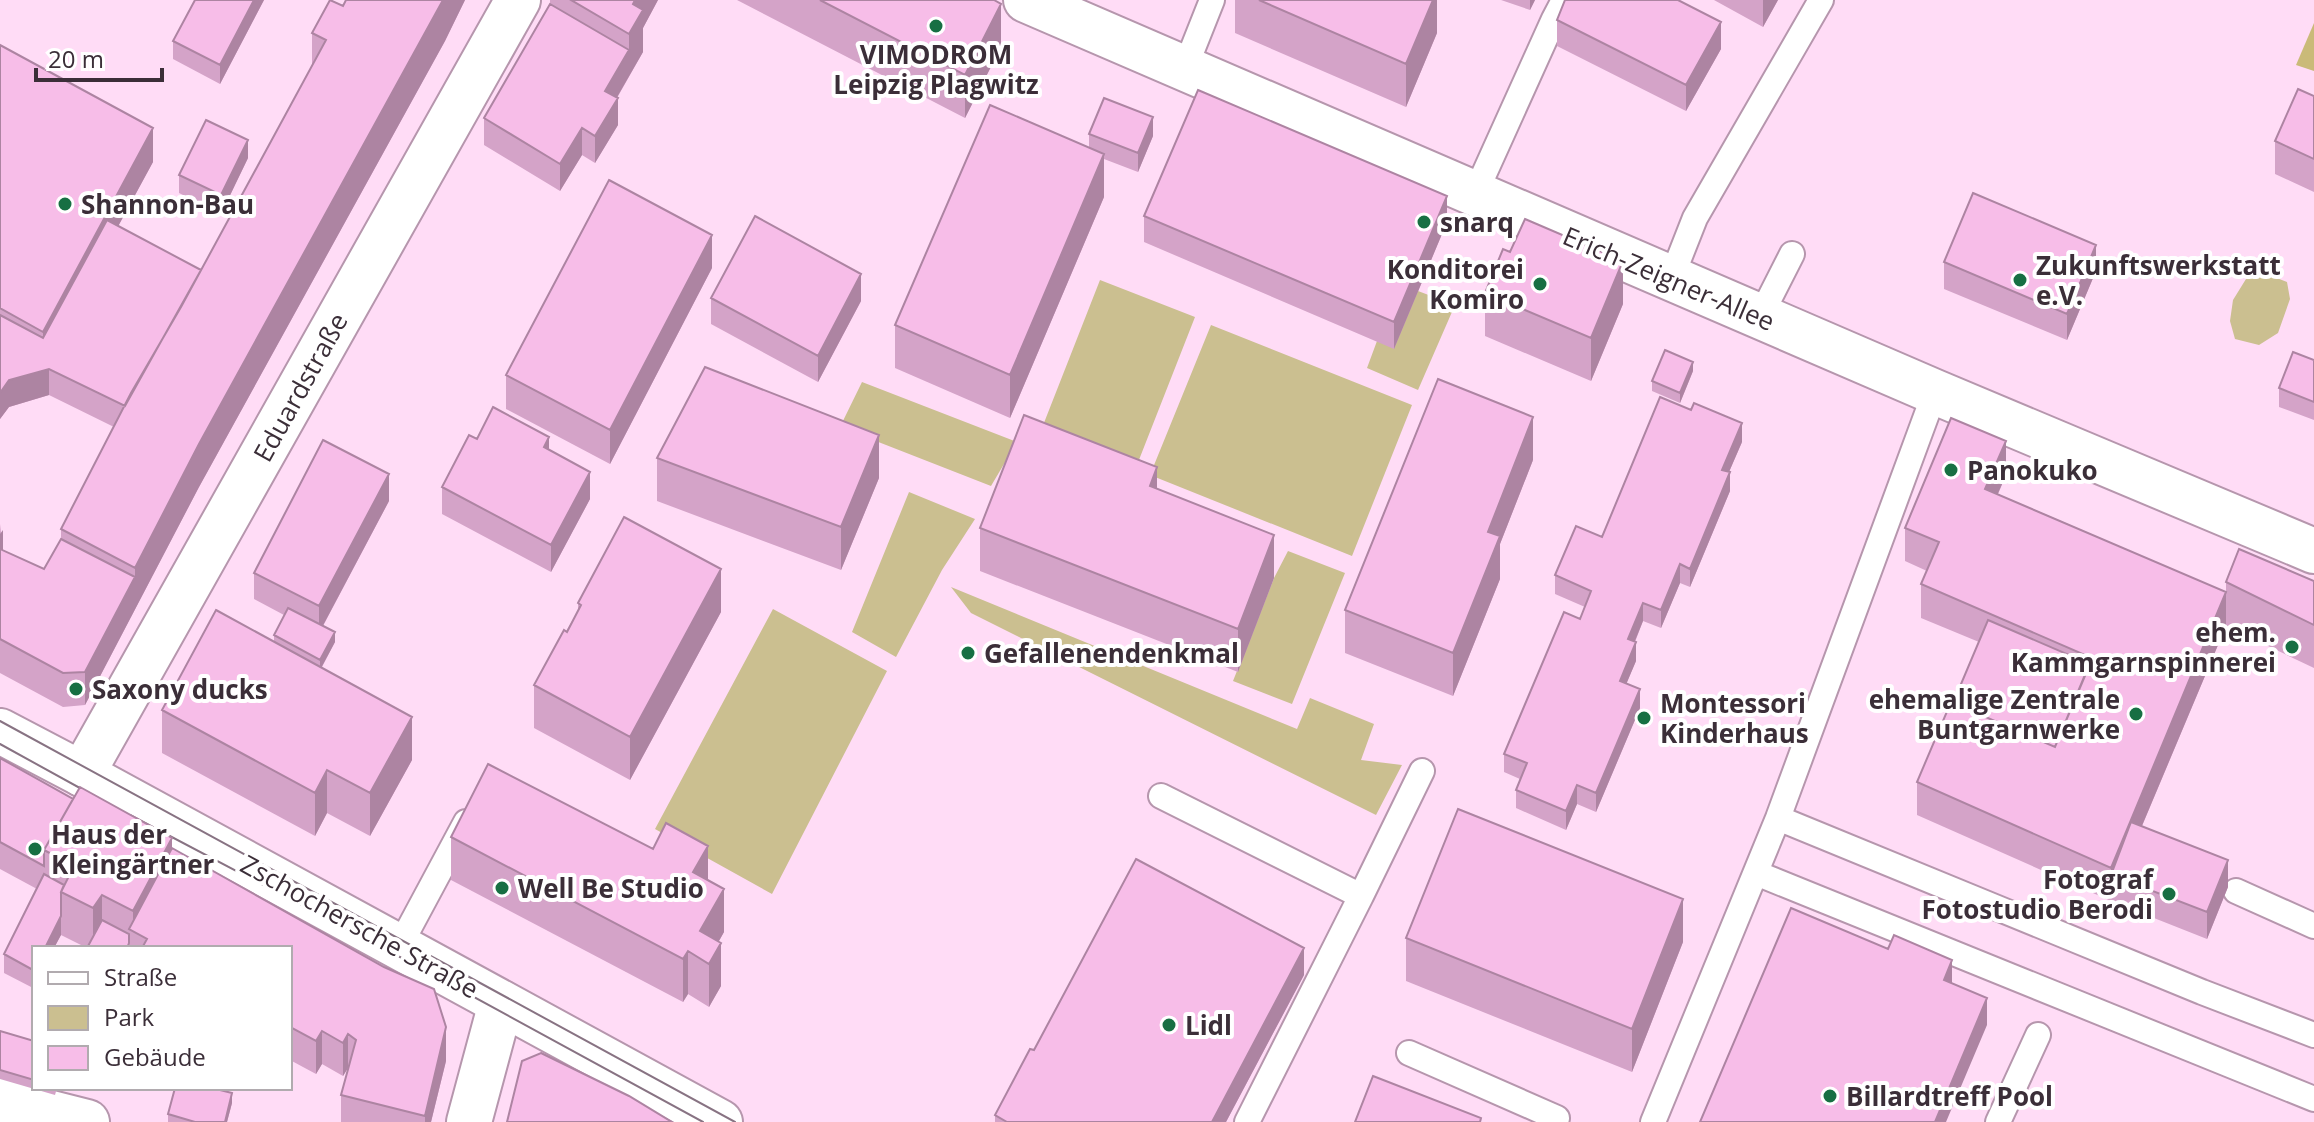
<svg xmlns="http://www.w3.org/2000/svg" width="2314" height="1122" viewBox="0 0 2314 1122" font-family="'Open Sans',sans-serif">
	<rect width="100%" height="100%" fill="#ffdcf6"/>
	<!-- green -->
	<path fill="#cbbf90" d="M2264,273l23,9 3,17 -12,34 -19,12 -24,-6 -5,-18 3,-21 13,-21z
		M1100,280l95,37 -60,153 -95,-37z
		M1418,291l37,14 -37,85 -51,-22 10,-27z
		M1211,325l201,80 -60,151 -202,-81z
		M862,382l155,60 -26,44 -151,-59z
		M909,492l66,27 -33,51 -46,87 -44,-25z
		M1288,551l57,22 -53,131 -59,-23 41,-103z
		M951,587l346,142 13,-31 64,26 -13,36 41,5 -26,50 -405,-202z
		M773,609l114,62 -115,223 -117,-65z"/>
	<!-- forest -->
	<path fill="#caba78" d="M2314,23v48l-18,-6z"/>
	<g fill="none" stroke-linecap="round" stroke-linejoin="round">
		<!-- service casing -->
		<g stroke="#b696ad" stroke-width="28">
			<path id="service" d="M1185,68l27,-68
				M1475,194l79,-175 10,-19
				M1671,279l24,-61 126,-218
				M1760,317l32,-63
				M1161,796l200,100 61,-125
				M1778,818l424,174 112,43
				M1756,873l558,226
				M2236,891l78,35
				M399,947l67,-125
				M1409,1053l148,65 -1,4
				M1247,1122l114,-226
				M1653,1122l125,-304 157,-426
				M1998,1122l40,-87"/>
		</g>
		<!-- minor casing -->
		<g stroke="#b696ad" stroke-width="48">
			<path id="minor" d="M82,774l436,-774
				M0,1100l87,22
				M469,1122l32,-119"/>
		</g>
		<!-- tertiary casing -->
		<g stroke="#b696ad" stroke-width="48">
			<path id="tertiary" d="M1026,0l909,392 379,159"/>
		</g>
		<!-- secondary casing -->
		<g stroke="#b696ad" stroke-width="48">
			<path id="secondary" d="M0,731l82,43 638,348"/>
		</g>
		<!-- service -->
		<use href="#service" stroke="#fff" stroke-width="24"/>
		<!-- minor -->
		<use href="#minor" stroke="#fff" stroke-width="44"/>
		<!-- tertiary -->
		<use href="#tertiary" stroke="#fff" stroke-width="44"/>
		<!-- secondary -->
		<use href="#secondary" stroke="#fff" stroke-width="44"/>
		<!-- tram -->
		<path stroke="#887383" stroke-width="2" d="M0,721l735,401
			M0,744l98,54
			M130,815l287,151 286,156"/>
	</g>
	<!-- wall -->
	<path fill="#d4a3c8" d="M195,0h69l-44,84 -47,-25v-18z
		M346,0h119l-20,41 -246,446 -114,218 -22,2 -63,-34v-149l3,26 41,19 17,-30v-10l53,-102 -65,-32 -40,12 -9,12v-374l153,117 -35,64 83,44 111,-204v-33l31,-27z
		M550,0h108l-15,28v24l-26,46 1,27 -23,38 -13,-8 -22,36 -76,-46v-27l66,-114z
		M737,0h257l7,47 -36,71z
		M1235,0h202v33l-31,74 -171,-74z
		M1501,0h34l-5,10z
		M1714,0h64l-15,27z
		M1557,20l164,29 -35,62 -129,-65z
		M2314,96v96l-39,-18v-33z
		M1089,134l64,2 -15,36 -34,-13v38l-94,221 -115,-50v-43l194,-177z
		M248,158l-27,56 -42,-21v-18z
		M1144,216l303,6 -53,127 -250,-107z
		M1510,252l113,52 -32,77 -106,-45v-43z
		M1944,262l152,9 -29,69 -123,-51z
		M712,268l-102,196 -104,-55v-34z
		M711,298l150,3 -43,81 -107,-58z
		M2314,360v60l-35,-13v-19z
		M1693,371l-13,32 -28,-12v-10z
		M477,439l72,11 41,49 -39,73 -109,-58v-27z
		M1742,442l-13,30 1,19 -40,96 -10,-4 -19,45 -18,-7 -8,21 1,19 -10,23 14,24 -44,104 -19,-8 -11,26 -50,-22v-18l4,-11 -16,-7v-18l76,-135 5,-12 -30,-13v-19z
		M657,458l222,20 -38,92 -184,-69z
		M1533,460l-33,84v35l-47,117 -108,-43v-43z
		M2006,475l-8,19 228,98v-10l88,-1v87l-88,-42 -84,200 86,61 -21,52 -96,-38 -194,-86v-33l36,-79 26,-61 -58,-24v-34l6,-13 -22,-10v-33z
		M1157,489l117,89 -36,94 -258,-101v-43z
		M389,501l-66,125 12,16 -13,25 90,93 -42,76 -43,-23 -12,23 -153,-83v-43l112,-69v-6l10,-20 -30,-16v-26z
		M578,603l143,9 -91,168 -96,-52v-43l44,-74z
		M0,758l73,41 99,49 274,213 -15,61h-90v-27l7,-27 -5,8 -21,-12 -6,10 -26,-14v-112h-203l-26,-13 -7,13h-20l-1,40 -29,-15v-19l33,-65 -37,-20z
		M451,837l257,43 16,52 -5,9 2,45 -12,21 -21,-13 -5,8 -232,-122z
		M1406,938l277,4 -51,130 -226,-91z
		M1304,975l-78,147h-231v-7l39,-65z
		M0,1031l34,10v47h23l-2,7 -55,-16z
		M232,1103l-5,19h-59v-8z"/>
	<!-- shaded-wall -->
	<path fill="#ad84a2" d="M254,0h10l-44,84v-19z
		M443,0h22l-20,41 -246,446 -114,218v-33l50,-95v-9l64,-124z
		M635,0h23l-15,28v24l-38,66v-27l24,-41v-16l4,-30z
		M1433,0h4v33l-31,74v-43z
		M1530,0h5l-5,10z
		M1763,0h15l-15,27z
		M1001,4v43l-36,71v-43z
		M1721,22v27l-35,62v-26z
		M618,98v27l-23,38v-27z
		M1153,117v19l-15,36v-19z
		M153,128v34l-110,203v-33z
		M582,128v27l-22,36v-27z
		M248,140v18l-27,56v-19z
		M1104,154v43l-94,221v-43z
		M1447,196v26l-53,127v-27z
		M712,235v33l-102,196v-34z
		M2096,245v26l-29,69v-26z
		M1623,261v43l-32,77v-43z
		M861,274v27l-43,81v-26z
		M1693,362v9l-13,32v-10z
		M49,369v26l-40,12 -9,12v-26l9,-13z
		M1533,417v43l-33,84v35l-47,117v-43l35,-121z
		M1742,423v19l-20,46v-18z
		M879,435v43l-38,92v-43z
		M549,437v27l-5,-17z
		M2006,441v34l-21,48v-34z
		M1157,467v43l-7,-24z
		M590,472v27l-39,73v-27z
		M1730,472v19l-40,96v-18z
		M389,474v27l-70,132v-27z
		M3,530v27l-3,4v-27z
		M1274,535v43l-36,94v-43z
		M1680,564v19l-19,45v-18z
		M721,569v43l-91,168v-43z
		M2226,592v34l-106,252 -9,-3v-7z
		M1643,603v18l-15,37v-19z
		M335,632v10l-15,28v-10z
		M1636,642v19l-16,38v-18z
		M1640,689v19l-44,104v-19z
		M412,717v43l-42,76v-43z
		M327,770v43l-12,23v-43z
		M1577,785v19l-11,26v-19z
		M172,838v43l-39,50v-20z
		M708,846v43l-15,-17z
		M2228,860v27l-21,52v-27z
		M724,889v43l-17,30 -7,-31z
		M102,895v43l-9,10v-40z
		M1683,899v43l-51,130v-43z
		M61,916v19l-7,13h-9z
		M721,943v43l-12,21v-43z
		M1304,948v27l-78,147h-14z
		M688,951v43l-5,8v-43z
		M1952,960v27l-8,-7z
		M1987,998v27l-41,97h-11z
		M446,1027v34l-15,61h-6v-6z
		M322,1031v33l-6,10v-33z
		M348,1034v34l-5,8v-33z
		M232,1093v10l-5,19h-2z"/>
	<!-- building -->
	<path fill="#f7bde8" stroke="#ad84a2" stroke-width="2" d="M195,0h59l-34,65 -47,-24z
		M330,0l13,6 3,-6h97l-244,444 -64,124 -74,-39 70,-136 50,-86 145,-267 -14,-7z
		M571,0h64l-2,4 10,6 -14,24z
		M820,0h174l7,4 -36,71z
		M1259,0h174l-27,64z
		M1565,0h113l43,22 -35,63 -129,-65z
		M550,4l79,46 -24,41 13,7 -23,38 -13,-8 -22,36 -76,-46z
		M0,45l153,83 -110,204 -43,-24z
		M2298,89l16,7v63l-39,-18z
		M1198,90l249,106 -53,126 -250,-106z
		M1104,98l49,19 -15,36 -49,-19z
		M990,105l114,49 -94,221 -115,-50z
		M206,120l42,20 -27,55 -42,-20z
		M609,180l103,55 -102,195 -104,-55z
		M1973,193l123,52 -29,69 -123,-52z
		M755,216l106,58 -43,82 -107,-58z
		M1525,219l98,42 -32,77 -106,-45 18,-44 7,3z
		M107,220l94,50 -76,136 -76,-37 -40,11 -9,13v-78l43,23z
		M1665,350l28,12 -13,31 -28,-12z
		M2293,352l21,8v42l-35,-14z
		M705,367l174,68 -38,92 -184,-69z
		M1438,379l95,38 -45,115 12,4 -47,117 -108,-43z
		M1660,397l31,13 3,-7 48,20 -20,47 8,2 -40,97 -10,-5 -19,46 -18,-7 -15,36 8,3 -16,39 20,8 -44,104 -19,-8 -11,26 -50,-21 11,-27 -23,-9 60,-142 16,7 11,-28 -36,-16 21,-49 26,11z
		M493,407l56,30 -5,10 46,25 -39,73 -109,-58 27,-52 8,4z
		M1024,415l133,52 -7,19 124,49 -36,94 -258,-101z
		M1951,418l55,23 -21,48 241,103 -115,276 -194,-86 34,-80 104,45 37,-89 -171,-74 18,-42 -34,-14z
		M323,440l66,34 -70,132 -65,-33z
		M624,517l97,52 -91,168 -96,-52 30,-55 3,2 14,-27 -3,-2z
		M61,539l74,38 -50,95 -22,1 -63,-34v-90l44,20z
		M2239,549l75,32v44l-88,-43z
		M288,608l47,24 -15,28 -46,-25z
		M216,610l196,107 -42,76 -43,-23 -12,23 -153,-83z
		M1988,620l102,44 -35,83 -102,-44z
		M0,758l73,41 -29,51v16l-44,-24z
		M488,764l165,85 13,-26 42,23 -15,26 31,17 -24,42 21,12 -12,21 -21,-13 -5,8 -232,-122z
		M80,787l92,51 -39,73 -31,-16 -9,13 -32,-16 13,-26 -30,-16z
		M1458,809l225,90 -51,130 -226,-91z
		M2131,822l97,38 -21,52 -96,-37z
		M172,848l212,119 50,22 12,38 -21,89 -84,-21 15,-55 -8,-6 -5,9 -21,-12 -6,10 -26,-14v-79h-148l5,-9 -18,-10z
		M1136,859l168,89 -92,174h-205l-12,-7 35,-66 4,1z
		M44,874l20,11 -3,7v24l-16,32h-11l-1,22 -29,-16z
		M1791,908l97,41 6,-14 58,25 -8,20 43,18 -52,124h-235z
		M102,920l27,14v9l-2,5h-40z
		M0,1031l34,10v39l-34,-10z
		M541,1053l88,43 43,26h-165l15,-61z
		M1373,1076l108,42 -1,4h-125z
		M175,1088h37l20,5 -7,29h-30l-27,-8z"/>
	<!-- markers -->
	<g fill="#176f43" stroke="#fff" stroke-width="3">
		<circle cx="936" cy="26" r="8"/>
		<circle cx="65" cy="204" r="8"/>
		<circle cx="1424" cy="222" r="8"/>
		<circle cx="2020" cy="280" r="8"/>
		<circle cx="1540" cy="284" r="8"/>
		<circle cx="1951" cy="470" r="8"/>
		<circle cx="2292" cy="647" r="8"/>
		<circle cx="968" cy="653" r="8"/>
		<circle cx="76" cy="689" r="8"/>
		<circle cx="2136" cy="714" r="8"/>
		<circle cx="1644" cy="718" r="8"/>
		<circle cx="35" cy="849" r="8"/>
		<circle cx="502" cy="888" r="8"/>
		<circle cx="2169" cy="894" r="8"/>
		<circle cx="1169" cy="1025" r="8"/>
		<circle cx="1830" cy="1096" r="8"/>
	</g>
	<g text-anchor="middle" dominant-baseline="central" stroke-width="8" stroke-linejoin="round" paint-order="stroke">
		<!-- poi labels -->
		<g font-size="26" font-weight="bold" fill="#3b2e38" stroke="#fff" text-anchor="start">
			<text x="936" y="54" text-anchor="middle">VIMODROM<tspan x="936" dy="30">Leipzig Plagwitz</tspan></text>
			<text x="81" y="204">Shannon-Bau</text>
			<text x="1440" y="222">snarq</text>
			<text x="2036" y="265">Zukunftswerkstatt<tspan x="2036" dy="30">e.V.</tspan></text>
			<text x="1524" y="269" text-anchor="end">Konditorei<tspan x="1524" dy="30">Komiro</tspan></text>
			<text x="1967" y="470">Panokuko</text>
			<text x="2276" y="632" text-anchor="end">ehem.<tspan x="2276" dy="30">Kammgarnspinnerei</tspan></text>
			<text x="984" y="653">Gefallenendenkmal</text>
			<text x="92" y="689">Saxony ducks</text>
			<text x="2120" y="699" text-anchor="end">ehemalige Zentrale<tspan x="2120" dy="30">Buntgarnwerke</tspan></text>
			<text x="1660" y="703">Montessori<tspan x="1660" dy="30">Kinderhaus</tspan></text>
			<text x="51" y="834">Haus der<tspan x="51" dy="30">Kleingärtner</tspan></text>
			<text x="2153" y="879" text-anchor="end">Fotograf<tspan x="2153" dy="30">Fotostudio Berodi</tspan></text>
			<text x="518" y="888">Well Be Studio</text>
			<text x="1185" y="1025">Lidl</text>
			<text x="1846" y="1096">Billardtreff Pool</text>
		</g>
		<!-- street labels -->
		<g font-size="26" fill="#3b2e38" stroke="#fff">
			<text transform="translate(1669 278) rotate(23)">Erich-Zeigner-Allee</text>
			<text transform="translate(300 387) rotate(-61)">Eduardstraße</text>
			<text transform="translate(360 926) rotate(29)">Zschochersche Straße</text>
		</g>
	</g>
	<!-- legend -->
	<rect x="32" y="946" width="260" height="144" fill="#ffffff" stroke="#b1abaf" stroke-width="2"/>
	<rect x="48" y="972" width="40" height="12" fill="#ffffff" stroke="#b1abaf" stroke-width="2"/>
	<text x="104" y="986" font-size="24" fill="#3b2e38">Straße</text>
	<rect x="48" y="1006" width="40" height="24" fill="#cbbf90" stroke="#b1abaf" stroke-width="2"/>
	<text x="104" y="1026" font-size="24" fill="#3b2e38">Park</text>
	<rect x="48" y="1046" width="40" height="24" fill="#f7bde8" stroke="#b1abaf" stroke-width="2"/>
	<text x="104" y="1066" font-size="24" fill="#3b2e38">Gebäude</text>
	<!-- scale -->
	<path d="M36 68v12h126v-12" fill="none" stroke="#3b2e38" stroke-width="4"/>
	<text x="48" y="68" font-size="24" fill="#3b2e38" stroke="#ffffff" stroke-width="6" paint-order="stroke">20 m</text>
</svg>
